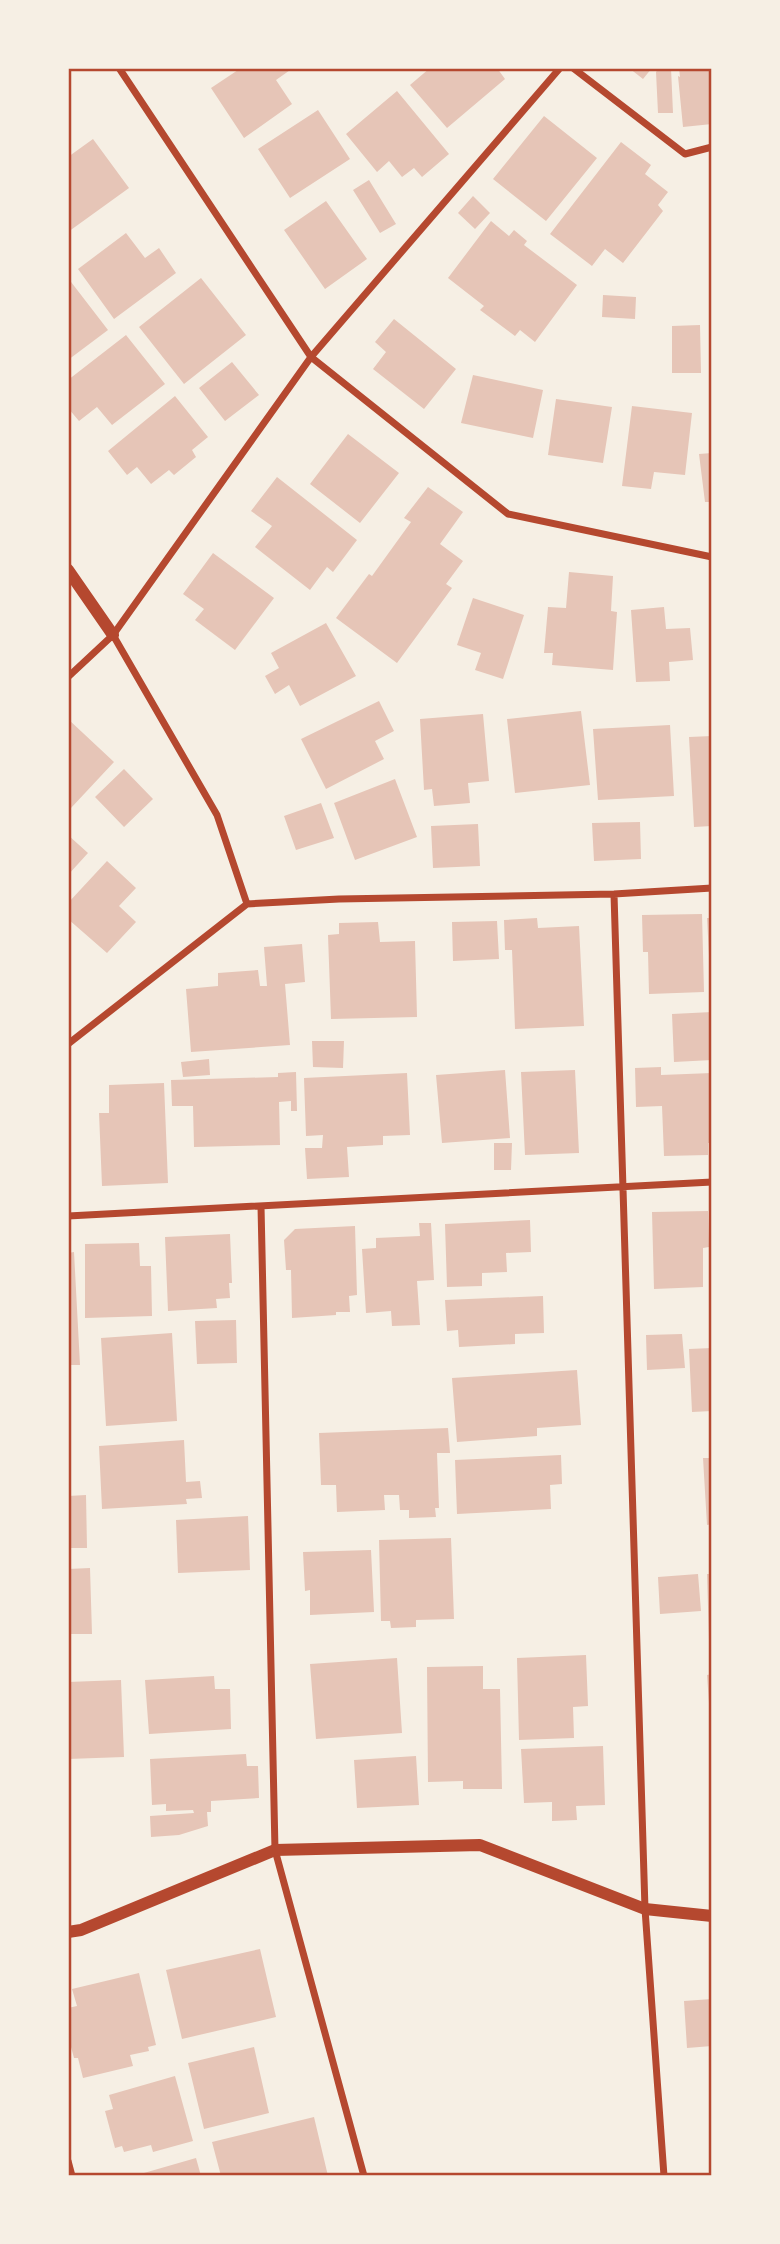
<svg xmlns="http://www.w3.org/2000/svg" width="780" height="2244" viewBox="0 0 780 2244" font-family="'Source Sans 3',sans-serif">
	<rect width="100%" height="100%" fill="#f6efe4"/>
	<!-- building -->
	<path fill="#e6c5b7" d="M241,68h52l-17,12 16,24 -48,34 -33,-50z
		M430,68h67l8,11 -58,49 -37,-43z
		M629,68h23l-9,11z
		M659,68h12l2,45h-15l-2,-41z
		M679,68h33v56l-29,3 -5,-51 2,1z
		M397,91l52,63 -27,23 -8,-9 -12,9 -13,-16 -12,11 -31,-38z
		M318,110l32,49 -60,39 -32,-49z
		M544,116l53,42 -51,63 -53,-42z
		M93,139l36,49 -61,44v-75z
		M621,142l30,23 -6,9 23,18 -10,13 5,6 -40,52 -18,-14 -13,17 -42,-32z
		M369,180l27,44 -16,9 -27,-43z
		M473,196l17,17 -15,16 -17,-16z
		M326,201l41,58 -42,30 -41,-59z
		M491,221l18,15 5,-6 13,11 -3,4 53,40 -42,57 -15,-12 -5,6 -35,-26 4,-4 -36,-28z
		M126,233l19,25 14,-10 17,25 -62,46 -36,-50z
		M68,278l40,52 -40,30z
		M201,278l45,57 -62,49 -45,-57z
		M603,295l33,2 -1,22 -33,-2z
		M394,319l62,50 -32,40 -51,-40 13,-17 -11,-10z
		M700,325l1,48h-29v-47z
		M126,335l39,49 -53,41 -15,-18 -18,14 -11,-13v-28z
		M232,362l27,33 -34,26 -26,-33z
		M473,375l70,15 -10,48 -72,-15z
		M175,396l33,41 -16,13 4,7 -22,18 -5,-5 -18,14 -14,-17 -10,8 -19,-24z
		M556,399l56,8 -9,56 -55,-8z
		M632,406l60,7 -7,62 -31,-3 -3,17 -29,-3z
		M348,434l51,39 -39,50 -50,-39z
		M712,453v49h-7l-6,-48z
		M277,477l80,63 -24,32 -6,-5 -17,23 -55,-43 17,-21 -21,-15z
		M428,487l35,25 -23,32 23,17 -17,23 6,4 -55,75 -61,-45 33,-44 3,2 39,-54 -7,-4z
		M213,553l61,45 -39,52 -40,-30 9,-11 -21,-15z
		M569,572l44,4 -2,35 6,1 -4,58 -61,-5 1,-12h-9l4,-46 18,1z
		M473,598l51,17 -21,64 -28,-9 6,-17 -24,-8z
		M664,607l2,22 24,-1 3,32 -24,2 1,19 -34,1 -5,-72z
		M326,623l30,53 -56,30 -11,-21 -14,9 -10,-18 14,-8 -8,-15z
		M379,701l15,30 -19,10 9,18 -58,30 -25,-50z
		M581,711l9,74 -75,8 -8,-74z
		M483,714l6,67 -21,2 2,20 -36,3 -2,-17 -8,1 -4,-71z
		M68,719l46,43 -43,46 -3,-3z
		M670,725l4,71 -76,4 -5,-71z
		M712,736v90l-18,1 -5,-90z
		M124,769l29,30 -29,28 -29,-30z
		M395,779l22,58 -62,23 -21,-57z
		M321,803l13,35 -38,12 -12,-34z
		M640,822l1,37 -47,2 -2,-38z
		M478,824l2,42 -47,2 -2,-42z
		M68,835l20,18 -20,22z
		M107,861l29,27 -17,18 17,16 -29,31 -39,-34v-16z
		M702,914l2,78 -55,2 -1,-42h-5l-1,-37z
		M537,918l1,10 41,-2 5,100 -69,3 -3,-79h-7l-1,-30z
		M707,918h5v56h-2z
		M497,921l2,38 -46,2 -1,-39z
		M378,922l2,20 35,-1 2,76 -86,2 -3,-84 11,-1v-11z
		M302,944l3,38 -20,2 5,61 -99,7 -5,-63 32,-3v-13l40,-3 2,16h7l-3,-39z
		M712,1012v48l-38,2 -2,-48z
		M312,1041h32l-1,27 -30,-1z
		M209,1059l1,16 -27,2 -2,-15z
		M661,1067v8l51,-2v70h-4v12l-44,1 -2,-50 -26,1 -1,-39z
		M505,1070l5,68 -68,5 -6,-68z
		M575,1070l4,83 -54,2 -4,-83z
		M296,1072l1,39h-6v-10l-12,1 1,43 -86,2 -1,-41h-21l-1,-26 107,-3v-4z
		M407,1073l3,62 -27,1v9l-36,2 2,30 -42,2 -2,-31h17l1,-13 -17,1 -2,-58z
		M164,1083l4,100 -66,3 -3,-73h10v-28z
		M494,1143h18l-1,27h-17z
		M708,1211l1,36 -6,1v39l-49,2 -2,-77z
		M530,1220l1,32 -25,1 1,19 -25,1v13l-35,1 -2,-63z
		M419,1223h12l3,57 -17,1 3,44 -28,1 -1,-15 -25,2 -4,-64 14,-1v-10l44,-2z
		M355,1226l2,69 -8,1 1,16h-14v3l-44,3 -1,-48h-5l-2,-30 11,-11z
		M230,1234l2,49h-3l1,15 -14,1 1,9 -49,3 -3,-74z
		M139,1243l1,23h11l1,50 -67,2v-74z
		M74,1252l6,113h-12v-112z
		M543,1296l1,37 -29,1v10l-56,3 -1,-17 -11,1 -2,-31z
		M236,1320l1,43 -40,1 -2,-43z
		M172,1333l5,88 -71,5 -5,-88z
		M682,1334l3,34 -38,2 -1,-35z
		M712,1348v63l-20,1 -3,-63z
		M577,1370l4,55 -44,3v8l-80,6 -5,-64z
		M448,1428l2,25h-13l2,55h-4l1,9 -27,1v-8h-9l-1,-15h-15l1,15 -48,2 -1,-27h-15l-2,-52z
		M184,1440l2,42 14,-1 2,17 -16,1 1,5 -85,5 -3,-63z
		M561,1455l1,29 -12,1 1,24 -94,5 -2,-54z
		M703,1458h9v66l-5,1z
		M86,1495l1,53h-19v-52z
		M248,1516l2,54 -72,3 -2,-53z
		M451,1538l3,81 -38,1v7l-25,1 -1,-7h-9l-2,-81z
		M371,1550l3,62 -64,3v-25l-5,1 -2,-39z
		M90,1568l2,66h-24v-65z
		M698,1574l3,37 -41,3 -2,-37z
		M707,1574h5v66h-3z
		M586,1655l2,51 -15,1 1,31 -55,2 -2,-82z
		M397,1658l5,75 -86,6 -6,-75z
		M483,1666v23h17l2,100h-39v-8l-35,1 -1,-115z
		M712,1674v43h-2l-3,-42z
		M214,1676l1,13h15l1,40 -82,5 -4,-54z
		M121,1680l3,77 -56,2v-77z
		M603,1746l2,59 -29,1 1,14 -25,1v-19l-28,1 -3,-54z
		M246,1754l1,12h11l1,32 -48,3v11h-4l1,14 -29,9 -28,2 -1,-21 44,-3 -1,-3 -27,1v-7l-14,1 -2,-46z
		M416,1756l3,49 -62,3 -3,-48z
		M260,1949l16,68 -94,22 -16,-69z
		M139,1973l17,72 -8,2 1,4 -19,4 3,11 -50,12 -5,-20h-4l-6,-22v-28l9,-2 -5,-17z
		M712,1999v47l-25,2 -3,-47z
		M254,2047l15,66 -65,16 -16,-66z
		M175,2076l18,65 -40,11 -2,-7 -27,7 -2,-6 -7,2 -10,-37 8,-2 -4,-14z
		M314,2117l14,59h-107l-9,-34z
		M196,2158l5,18h-64v-1z"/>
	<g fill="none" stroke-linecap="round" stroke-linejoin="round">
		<!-- minor -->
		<path stroke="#b5482f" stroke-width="7" d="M119,68l192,289 197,157 204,43
			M573,68l112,86 27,-7
			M113,635l104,180 30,89
			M68,677l45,-42 198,-278 249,-289
			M614,894l31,1015 19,267
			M68,1044l179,-140 92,-5 275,-5 98,-6
			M261,1206l14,644 89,326
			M68,1216l644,-34
			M68,2161l4,15"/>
		<!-- tertiary -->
		<path stroke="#b5482f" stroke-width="12" d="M68,570l45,65
			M68,1932l13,-2 194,-80 205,-5 165,64 67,7"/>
	</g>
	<!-- border -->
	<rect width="780" height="2244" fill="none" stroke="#f6efe4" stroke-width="140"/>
	<rect x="70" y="70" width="640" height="2104" fill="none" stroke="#b5482f" stroke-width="2.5"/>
</svg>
